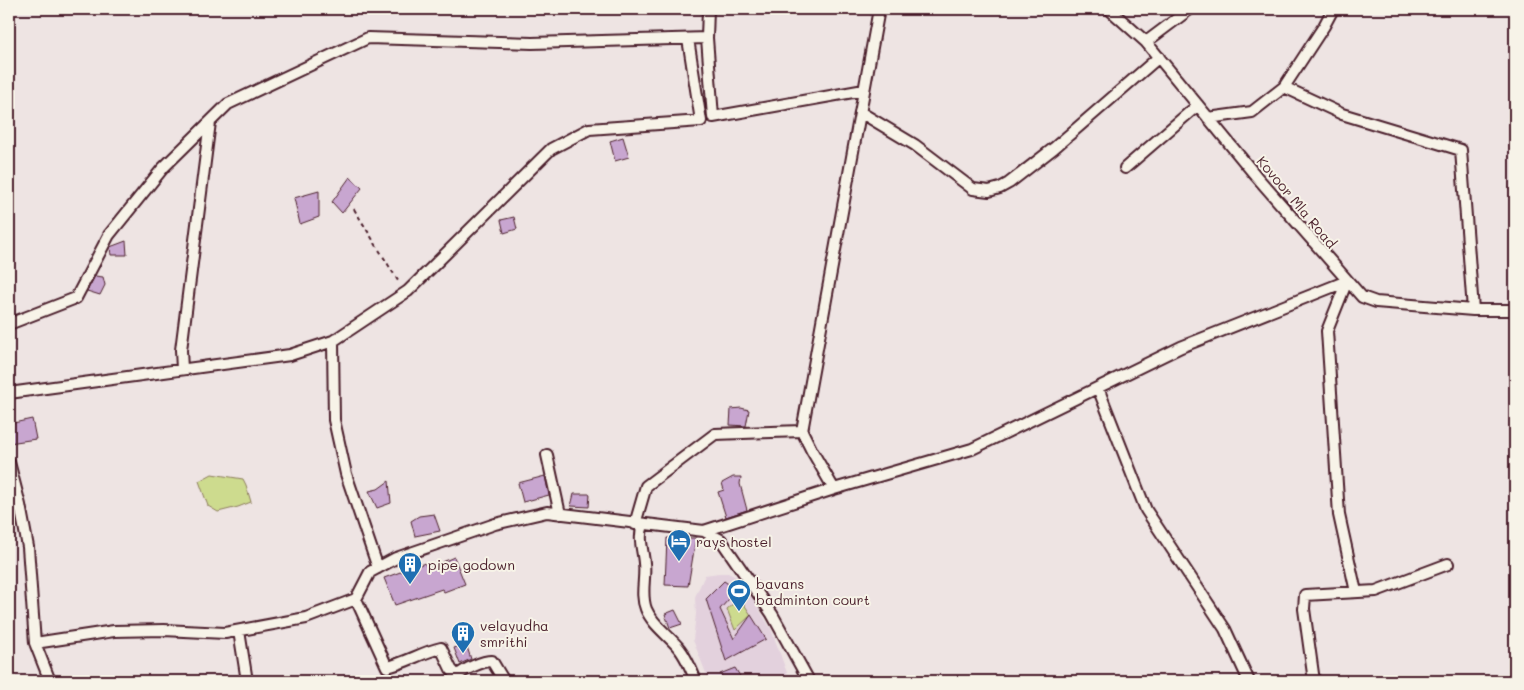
<svg xmlns="http://www.w3.org/2000/svg" width="1524" height="690" viewBox="0 0 1524 690" font-family="Mali,sans-serif">
	<rect width="100%" height="100%" fill="#eee4e3"/>
	<filter id="ink" filterUnits="userSpaceOnUse"><feTurbulence type="fractalNoise" baseFrequency=".02" numOctaves="2"/><feDisplacementMap in="SourceGraphic" scale="10" xChannelSelector="R" yChannelSelector="G"/><feConvolveMatrix kernelMatrix="1 2 1 2 8 2 1 2 1" color-interpolation-filters="sRGB"/></filter>
	<g filter="url(#ink)">
		<!-- built -->
		<path fill="#e3d1dd" d="M719,573h9l10,5 8,10 25,41 19,52h-81l-16,-41 3,-26 -1,-17 10,-22z"/>
		<!-- green -->
		<path fill="#cddb8e" stroke="#8c7d5c" d="M212,474l31,5 3,6 5,17 -13,5 -20,5 -10,-6 -9,-25z
			M740,598l11,17 -16,15 -8,-21z"/>
		<!-- building -->
		<path fill="#c8a6d0" stroke="#4a1f2b" d="M623,137l6,20 -14,4 -5,-20z
			M350,177l12,11 -20,25 -10,-11z
			M319,191v26l-19,7 -6,-26z
			M514,217l3,12 -13,4 -3,-13z
			M126,241l1,14h-16l-1,-8z
			M95,276l8,1 2,8 -5,10 -13,-4z
			M741,408l8,2 -3,16 -16,-1 1,-16z
			M32,419l4,20 -27,4v-19z
			M545,476l4,19 -26,7 -5,-19z
			M733,477h8l-1,7 7,26 -21,7 -8,-25 6,-2 -2,-7z
			M389,481l2,22 -14,5 -8,-17 9,-2z
			M574,494h16l-1,13 -18,-1z
			M434,514l6,17 -25,5 -4,-15 8,-5z
			M667,538h29l-8,48 -23,-1z
			M454,557l11,27 -21,8 -2,-3 -47,16 -11,-27 41,-15 2,6z
			M724,581l13,9 -17,19 14,30 17,-24 15,24 -40,22 -20,-62z
			M675,610l7,14 -12,4 -5,-14z
			M466,644l5,15 -11,5 -6,-16z
			M735,668l8,13h-18l-5,-7z"/>
		<g fill="none" stroke-linecap="round" stroke-linejoin="round">
			<!-- street casing -->
			<g stroke="#4a1f2b" stroke-width="14">
				<path id="street" d="M1109,9l37,33 110,134 106,121 14,5 97,8h42
					M1333,9l-9,17 -40,61 58,27 119,36 12,160
					M707,38l6,79 151,-27
					M1146,42l44,-33
					M860,112l55,33 58,44 16,2 11,-3 9,-5 45,-35 105,-91
					M1208,118l44,-6 32,-25
					M1125,168l73,-63
					M1347,281l-20,50 12,184 17,77
					M9,324l67,-26 33,-63 54,-67 65,-64 140,-66 164,5 175,-5 1,-29
					M333,341l1,79 12,54 32,94
					M182,369l-1,-19 29,-228
					M1098,388l48,122 79,119 24,52
					M9,393l281,-38 43,-14 75,-50 143,-142 38,-20 112,-8 -13,-82
					M802,431l10,20 22,38 138,-40 209,-102 166,-66
					M547,455l13,59
					M9,462l11,43 8,42 7,96 79,-12 50,-1 61,3 81,-15 50,-19 14,-27 26,-14 99,-34 52,-12 157,19 17,9 51,74 37,67
					M635,524l11,-38 69,-52 87,-3 77,-422
					M643,525c-5,13 0,25 1,38 2,15 -4,31 2,46 6,15 22,26 32,38 8,9 14,24 18,34
					M704,531l130,-42
					M356,599l31,68c19,-4 35,-15 54,-19l10,21 6,7c8,-7 25,-15 35,-15l12,20
					M239,631l8,50
					M35,643l15,38
					M1314,681l-10,-72 1,-14 71,-4 72,-27"/>
			</g>
			<!-- path -->
			<path stroke="#4a1f2b" stroke-width="2" stroke-dasharray="4 4" stroke-linecap="butt" d="M354,209l46,75"/>
			<!-- street -->
			<use href="#street" stroke="#f7f3e8" stroke-width="10"/>
		</g>
	</g>
	<!-- icons -->
	<defs>
		<g id="hotel-pin" transform="scale(1.25)"><path d="M0 17L-7.5 6A9.5 9.5 0 1 1 7.5 6Z" fill="#1f6fb2" stroke="#f7f3e8"/><path d="M-6-4.5h1.5V1H6V5H4.5V3h-9V5H-6ZM-4 0a1.8 1.8 0 1 1 3.6 0ZM.5 0V-2.5h3Q6-2.5 6 0Z" fill="#fff"/></g>
		<g id="building-pin" transform="scale(1.25)"><path d="M0 17L-7.5 6A9.5 9.5 0 1 1 7.5 6Z" fill="#1f6fb2" stroke="#f7f3e8"/><path d="M-4-6H4V6H1V3H-1V6H-4ZM-2.5-4.3h1.7v1.8h-1.7ZM.8-4.3h1.7v1.8H.8ZM-2.5-1h1.7V.8h-1.7ZM.8-1h1.7V.8H.8Z" fill="#fff"/></g>
		<g id="stadium-pin" transform="scale(1.25)"><path d="M0 17L-7.5 6A9.5 9.5 0 1 1 7.5 6Z" fill="#1f6fb2" stroke="#f7f3e8"/><path d="M0-5a6.5 5 0 1 0 0 10a6.5 5 0 1 0 0-10ZM-3.5-1.8h7v3.6h-7Z" fill="#fff"/></g>
	</defs>
	<g fill-rule="evenodd">
		<use href="#hotel-pin" x="679" y="541"/>
		<use href="#building-pin" x="410" y="564"/>
		<use href="#stadium-pin" x="739" y="591"/>
		<use href="#building-pin" x="463" y="633"/>
	</g>
	<g text-anchor="middle" dominant-baseline="central" stroke-width="4" stroke-linejoin="round" paint-order="stroke">
		<!-- street labels -->
		<g font-size="14" fill="#4a1f2b" stroke="#f7f3e8">
			<text transform="translate(1297 202) rotate(50)">Kovoor Mla Road</text>
		</g>
		<!-- poi labels -->
		<g font-size="14" fill="#4a1f2b" stroke="#f7f3e8" text-anchor="start">
			<text x="696" y="541">rays hostel</text>
			<text x="428" y="564">pipe godown</text>
			<text x="756" y="583">bavans<tspan x="756" dy="16">badminton court</tspan></text>
			<text x="480" y="625">velayudha<tspan x="480" dy="16">smrithi</tspan></text>
		</g>
	</g>
	<!-- margin -->
	<rect width="1524" height="690" fill="none" stroke="#f7f3e8" stroke-width="30"/>
	<rect x="15" y="15" width="1494" height="660" fill="none" stroke="#4a1f2b" stroke-width="2" filter="url(#ink)"/>
</svg>
